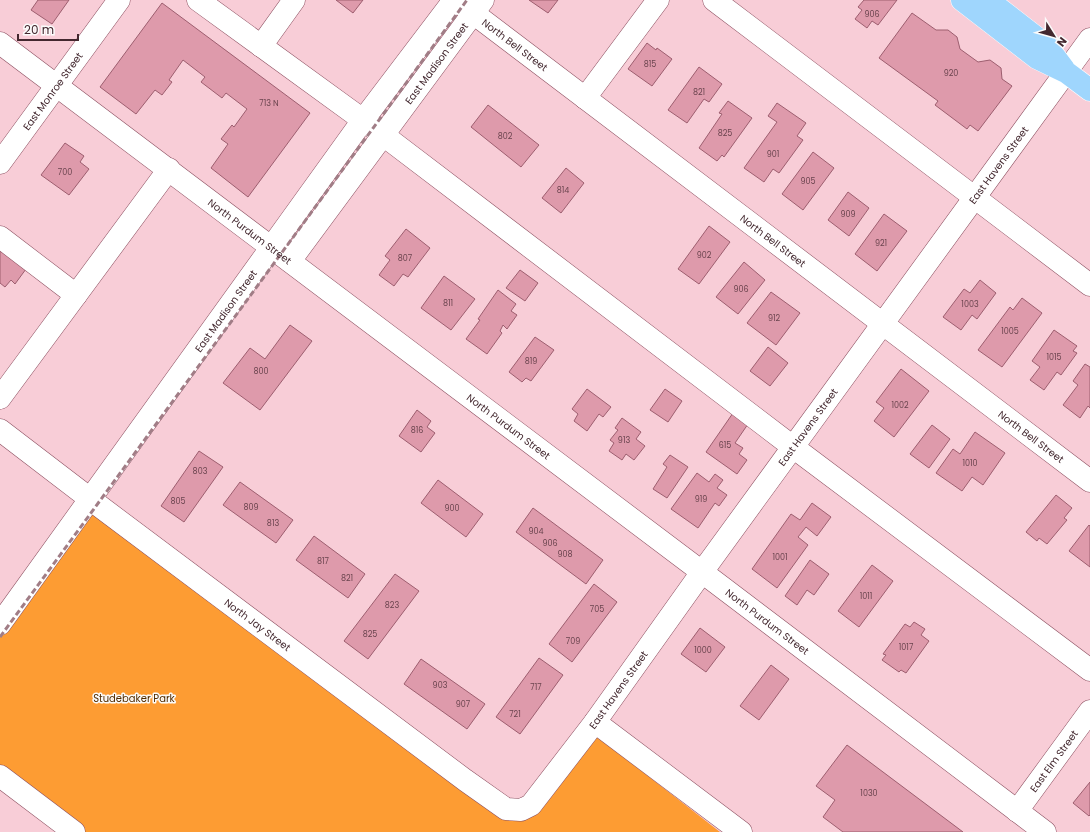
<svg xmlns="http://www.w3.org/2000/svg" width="1090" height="832" viewBox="0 0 1090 832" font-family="Poppins,sans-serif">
	<rect width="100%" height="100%" fill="#f8cdd7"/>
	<!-- green -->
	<path fill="#fd9c33" d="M98,505l408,304 25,-4 58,-75 131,102h-646l-74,-56v-146z"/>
	<!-- building -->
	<path fill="#de9aab" stroke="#9d5e6f" d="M38,0h31l-17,24 -21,-14z
		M336,0h27l-10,13z
		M529,0h29l-10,13z
		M864,0h33l-19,25 -6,-4 -5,7 -12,-9 7,-9 -4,-3z
		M162,3l148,110 -62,84 -37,-29 17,-24 -7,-5 11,-14 2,2 13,-18 -21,-16 -4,5 -21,-16 4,-5 -22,-17 -14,20 3,2 -10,13 -7,-5 -19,24 -36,-27z
		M912,13l24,17h12l9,7 3,12 18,13 12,-2 11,8 1,11 10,7 -34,45 -8,-6 -3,4 -32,-24 3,-4 -59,-43z
		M647,43l9,7 1,-2 15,11 -20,27 -24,-17z
		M699,67l23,17 -13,18 -5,-3 -17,24 -19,-13z
		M728,101l24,17 -28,39 -2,-2 -5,6 -18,-13 23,-34 -3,-1z
		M777,103l29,20 -9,13 6,4 -24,33 -6,-4 -9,13 -20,-14 33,-46 -9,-6z
		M488,105l51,40 -18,22 -50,-40z
		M65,143l19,13 -4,6 9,7 -20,26 -28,-20z
		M813,152l21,16 -31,42 -21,-16z
		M566,168l18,15 -23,30 -19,-15z
		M848,192l21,16 -20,28 -21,-16z
		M884,214l23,17 -30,40 -22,-17z
		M709,226l21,16 -31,42 -21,-15z
		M406,229l24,19 -22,29 -5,-3 -9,12 -15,-11 11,-15 -5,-4z
		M0,249l26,20 -11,15 -4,-4 -6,7 -5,-4z
		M744,262l21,18 -27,34 -22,-17z
		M520,270l18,13 -13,18 -19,-13z
		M444,276l31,23 -24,31 -30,-22z
		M980,280l16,13 -19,26 -5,-4 -11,15 -18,-13 21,-28 6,4z
		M498,290l18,14 -5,7 6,4 -10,14 -4,-4 -3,6 2,2 -15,21 -21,-15 14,-19 -2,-1z
		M771,292l29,21 -24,32 -29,-22z
		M1022,298l20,15 -40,54 -24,-17 32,-43 3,3z
		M290,325l22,16 -52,69 -37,-27 27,-35 15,11z
		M1054,330l23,16 -4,5 4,2 -16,22 -4,-3 -13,18 -14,-10 10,-13 -8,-6z
		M535,337l19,13 -23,31 -5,-3 -4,4 -13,-10z
		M768,347l20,16 -18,23 -20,-15z
		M1085,364l5,3v41l-2,-2 -8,12 -17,-13 15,-20 -5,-4z
		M901,369l28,22 -35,46 -20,-16 10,-13 -8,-6z
		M587,389l24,18 -8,10 -4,-3 -12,17 -13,-10 4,-7 -6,-5z
		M665,389l17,12 -14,21 -18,-12z
		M417,410l14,11 -4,6 8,6 -14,19 -22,-16z
		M733,413l15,11 -13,19 8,5 -4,6 8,6 -10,14 -31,-22z
		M622,418l19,14 -5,7 9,7 -11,14 -8,-6 -4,6 -13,-9 5,-8 -4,-3 8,-10 -3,-2z
		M932,425l18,14 -21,29 -19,-14z
		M975,432l30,21 -22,32 -11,-8 -10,14 -26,-18 17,-24 7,5z
		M199,451l24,16 -39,55 -23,-16z
		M670,455l18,12 -21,31 -14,-9 14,-22 -4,-3z
		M697,473l12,9 6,-8 8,6 -6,8 10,7 -8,11 -4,-3 -17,25 -27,-19z
		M438,480l45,34 -17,23 -45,-34z
		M240,482l53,38 -17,23 -53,-38z
		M1056,495l16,13 -8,10 3,2 -20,24 -8,-6 -2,3 -11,-9z
		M812,503l19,14 -14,19 -11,-9 -8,10 10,8 -31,43 -25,-19 39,-55 9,6z
		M533,508l70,52 -17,24 -70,-52z
		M1089,525l1,1v41l-21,-16z
		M314,536l51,38 -17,24 -52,-38z
		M810,560l19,14 -15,21 -7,-5 -10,15 -12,-9z
		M872,565l21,16 -34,46 -21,-16z
		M395,574l24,17 -51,68 -24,-18z
		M594,584l23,18 -45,60 -23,-18z
		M914,622l11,7 -4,6 8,6 -23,32 -5,-3 -2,2 -17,-12 4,-5 -3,-1 22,-30 5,3z
		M700,628l25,19 -19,25 -25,-18z
		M539,658l24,17 -43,59 -24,-17z
		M421,659l64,45 -18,25 -63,-45z
		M771,665l18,14 -30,41 -19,-14z
		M847,745l116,87h-120l-20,-15 12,-17 -19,-14z
		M1090,782v33l-1,1 -16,-13z"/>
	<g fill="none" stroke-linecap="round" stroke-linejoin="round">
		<!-- minor casing -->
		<g stroke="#8c4f60" stroke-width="23">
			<g id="minor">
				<path d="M198,0l176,128 419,319 297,223"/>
				<path id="s1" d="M456,0l634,481"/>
				<path d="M714,0l376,285"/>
				<path id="s2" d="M0,43l702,529 343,260"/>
				<path d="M261,46l33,-46"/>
				<path d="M585,98l73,-98"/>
				<path id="s3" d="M0,163l119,-163"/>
				<path d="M0,237l76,58"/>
				<path id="s4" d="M290,261l193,-261"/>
				<path d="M0,398l169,-229"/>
				<path id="s5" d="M0,430l98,75 367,275 41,29 15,1 10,-5 64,-83 107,-150 388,-533"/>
				<path id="s6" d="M0,624l363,-504 91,-120"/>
				<path d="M595,722l146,110"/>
				<path d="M0,776l74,56"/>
				<path id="s7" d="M1017,811l73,-100"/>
			</g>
		</g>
		<!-- major casing -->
		<g stroke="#fff" stroke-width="23">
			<path id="major" d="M962,0l75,58 29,14 24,18
				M988,0l58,45 18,24"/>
		</g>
		<!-- minor -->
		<use href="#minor" stroke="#fff" stroke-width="22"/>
		<!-- major -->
		<use href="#major" stroke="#9fd6fd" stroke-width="22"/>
		<!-- rail -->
		<path stroke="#a17d86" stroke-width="3" stroke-dasharray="6 3" stroke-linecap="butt" d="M0,637l467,-637"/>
	</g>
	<g text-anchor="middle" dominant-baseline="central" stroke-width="3" stroke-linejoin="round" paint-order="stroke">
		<!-- number labels -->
		<g font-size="8" fill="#6a444e">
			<text x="872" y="14">906</text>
			<text x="650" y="64">815</text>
			<text x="951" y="73">920</text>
			<text x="699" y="92">821</text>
			<text x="269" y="103">713 N</text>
			<text x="725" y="133">825</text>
			<text x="505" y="136">802</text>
			<text x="773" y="154">901</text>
			<text x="65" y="172">700</text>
			<text x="808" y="181">905</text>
			<text x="563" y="190">814</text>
			<text x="848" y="214">909</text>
			<text x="881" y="243">921</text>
			<text x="704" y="255">902</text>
			<text x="405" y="258">807</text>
			<text x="741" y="289">906</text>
			<text x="448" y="303">811</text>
			<text x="970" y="304">1003</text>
			<text x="774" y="318">912</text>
			<text x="1010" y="331">1005</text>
			<text x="1054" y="357">1015</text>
			<text x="531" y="361">819</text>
			<text x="261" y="371">800</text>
			<text x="900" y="405">1002</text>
			<text x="417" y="430">816</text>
			<text x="624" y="440">913</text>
			<text x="725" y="445">615</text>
			<text x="970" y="463">1010</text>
			<text x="200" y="471">803</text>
			<text x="701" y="499">919</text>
			<text x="178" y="501">805</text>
			<text x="251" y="507">809</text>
			<text x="452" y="508">900</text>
			<text x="273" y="523">813</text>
			<text x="536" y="531">904</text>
			<text x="550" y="543">906</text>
			<text x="565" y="554">908</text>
			<text x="780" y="557">1001</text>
			<text x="323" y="561">817</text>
			<text x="347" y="578">821</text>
			<text x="866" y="596">1011</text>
			<text x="392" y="605">823</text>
			<text x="597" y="609">705</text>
			<text x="370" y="634">825</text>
			<text x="573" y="641">709</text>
			<text x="906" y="647">1017</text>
			<text x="703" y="650">1000</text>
			<text x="440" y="685">903</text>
			<text x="536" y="687">717</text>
			<text x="463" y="704">907</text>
			<text x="515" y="714">721</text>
			<text x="869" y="793">1030</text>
		</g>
		<!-- street labels -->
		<g font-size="10" fill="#43282f" stroke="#fbfbfb">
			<text stroke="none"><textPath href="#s1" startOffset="74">North Bell Street</textPath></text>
			<text stroke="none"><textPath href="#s4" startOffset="246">East Madison Street</textPath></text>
			<text stroke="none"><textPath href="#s3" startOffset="89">East Monroe Street</textPath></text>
			<text stroke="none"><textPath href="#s5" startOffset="1451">East Havens Street</textPath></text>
			<text stroke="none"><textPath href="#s2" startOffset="313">North Purdum Street</textPath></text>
			<text stroke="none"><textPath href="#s1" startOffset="398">North Bell Street</textPath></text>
			<text stroke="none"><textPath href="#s6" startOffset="386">East Madison Street</textPath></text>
			<text stroke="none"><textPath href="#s2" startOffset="637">North Purdum Street</textPath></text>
			<text stroke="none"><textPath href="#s5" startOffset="1127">East Havens Street</textPath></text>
			<text stroke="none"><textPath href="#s1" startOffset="722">North Bell Street</textPath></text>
			<text stroke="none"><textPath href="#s2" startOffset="961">North Purdum Street</textPath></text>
			<text stroke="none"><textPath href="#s5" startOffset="323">North Jay Street</textPath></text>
			<text stroke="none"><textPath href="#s5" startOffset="803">East Havens Street</textPath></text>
			<text stroke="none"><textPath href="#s7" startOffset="62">East Elm Street</textPath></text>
		</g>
		<!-- park labels -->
		<g font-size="10" fill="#522c00" stroke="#fbfbfb">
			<text x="134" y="698">Studebaker Park</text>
		</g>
	</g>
	<!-- north arrow -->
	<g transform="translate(1054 36) rotate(127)" stroke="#fbfbfb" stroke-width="3" paint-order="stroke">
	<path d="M0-3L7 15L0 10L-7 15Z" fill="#43282f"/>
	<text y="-6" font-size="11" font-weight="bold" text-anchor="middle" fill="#43282f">N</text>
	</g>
	<!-- scale -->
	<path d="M18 34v6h60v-6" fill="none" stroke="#43282f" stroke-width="2"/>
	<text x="24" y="34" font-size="12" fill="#43282f" stroke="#fbfbfb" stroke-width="3" paint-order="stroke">20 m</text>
</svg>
